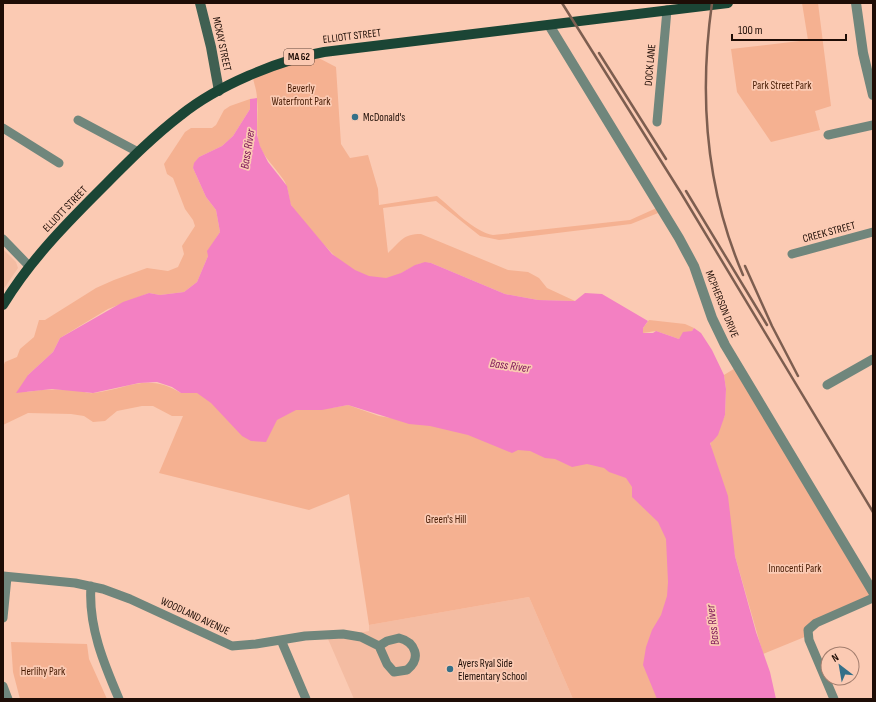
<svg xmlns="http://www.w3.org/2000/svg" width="876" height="702" viewBox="0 0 876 702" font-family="'Sofia Sans Condensed',sans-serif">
	<rect width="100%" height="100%" fill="#fbcab3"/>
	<!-- built -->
	<path fill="#f4bca2" d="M3,249l13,13 2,6 -15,22z
		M529,597l44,102h-219l-26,-60 41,-8v-6z"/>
	<!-- green -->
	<path fill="#f5b191" d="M802,3h16l13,103 -16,5 5,19 -49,12 -34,-50 -6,-43 77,-9z
		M311,54l25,13 5,77 9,14 18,-3 10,34 1,16 58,-9c15,12 37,36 56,39l137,-15 31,-14 2,5 -32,13 -132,16 -19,-4 -44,-35 -53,7 5,45c13,-12 15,-19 33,-19l87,36 20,2 11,6 8,10 28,13 -37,-1 -33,-6 -74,-31c-17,-3 -28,14 -45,15 -4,1 -11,-1 -15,-1 -26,-5 -43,-28 -59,-46 -7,-8 -16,-16 -21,-26 -3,-9 -2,-18 -8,-26 -8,-12 -19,-21 -24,-35 -4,-15 0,-30 -2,-45 0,-8 -3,-16 -5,-24z
		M250,99v10l-17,27 -11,10 -23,11 -6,11 13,29 10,13 4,22 -12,19v5l-11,26 -13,10 -24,3 -11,-2 -41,16 -48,29 -7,14 -25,23 -1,17c15,-3 30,-3 46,-2 7,0 14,4 21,3 33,-4 54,-21 87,0l15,-7 135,22 17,-3 31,11 150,25 95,28 47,63 -4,167h-94l-44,-102 -160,28 -20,-131 -40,16 -150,-37 24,-57h-11l-19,-10h-11l-25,5 -12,10 -12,1 -9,-6 -13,-2 -43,-1 -25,12v-58l2,-5 12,-5 3,-8 14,-12 5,-17h6l51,-32 18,-8 33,-12 21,3 10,-4 6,-13 -2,-8 13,-20 -2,-6 -8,-11 -12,-31 -6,-4 -3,-10 21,-32 6,-4h21l4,-3 8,-15 6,-4z
		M649,320l36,4 9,4 -2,3 -10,4 -3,4 -23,-8 -13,2v-5z
		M737,367l136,231 -57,25 -9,13 -44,18 -28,-98 -25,-114 3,-1 12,-26 1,-26 -2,-14z
		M11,642l76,2 2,15 18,40h-87l-7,-27z"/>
	<!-- water -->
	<path fill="#f380c2" d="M257,98v37l3,11 8,16 19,24 4,19 41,49 23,16 14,6 17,2 15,-5 14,-8 10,-3 6,1 74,31 33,6 37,1 10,-8 17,1 46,27 -5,7v5h10l3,-2 23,8 4,-7 9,-1 2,-3 7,5 11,17 12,25 2,14 -1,26 -7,20 -5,6 -3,2 18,53 7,60 21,76 14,40 6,27h-119l-14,-34 3,-18 6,-17 9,-15 6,-19 1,-14 -2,-43 -8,-17 -26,-25v-10l-6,-9 -17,-6 -5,-4 -17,-4 -15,3 -17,-8 -10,-1 -15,-7 -12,-1 -6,3 -44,-18 -38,-9 -21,-2 -61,-19 -26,5h-26l-19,10 -11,22 -15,-1 -9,-5 -31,-33 -14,-10h-16l-9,-6 -15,-5 -18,1 -46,10 -41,-4 -36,4 12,-18 25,-23 7,-14 63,-36 26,-9 11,2 24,-3 13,-10 11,-26 -1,-5 13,-19 -4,-22 -10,-13 -13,-29 1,-5 5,-6 23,-11 11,-10 17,-27v-10z"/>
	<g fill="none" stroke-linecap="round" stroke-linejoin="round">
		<!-- minor -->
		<path stroke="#70867c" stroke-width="9" d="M78,120l60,32
			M657,122l10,-112
			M3,128l56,35
			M828,135l45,-10
			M3,239l26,27
			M792,254l81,-22
			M827,385l46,-26
			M3,576l72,7 28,6 27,10 102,47 24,-2 49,-8 38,-2 18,3 18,9
			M91,586c-3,40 13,78 28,113
			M3,618l4,-41
			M399,638c16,4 23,20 8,32l-13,2 -7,-8 -8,-18 8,-5z
			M281,640l25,59
			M3,686l5,13
			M834,699l-25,-59 -1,-10 8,-7 57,-25"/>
		<!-- tertiary -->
		<path stroke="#70867c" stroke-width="10" d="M856,3l7,50 10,42
			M549,25l130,213 15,28 18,52 13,27 148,247"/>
		<!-- secondary -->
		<path stroke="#406052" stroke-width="10" d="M200,3l11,44 8,44"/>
		<!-- primary -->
		<path stroke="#1b4535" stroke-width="10" d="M3,305c26,-43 60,-78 95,-113 27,-27 53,-54 83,-77 36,-29 97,-55 143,-63l404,-49"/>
		<!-- rail -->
		<path stroke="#7d5e50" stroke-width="2.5" d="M562,3l119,190 192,319
			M712,3c-13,92 -6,186 31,272
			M599,53l67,106
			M686,191l81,134
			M745,266l27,60 26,50"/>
	</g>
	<!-- markers -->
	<g fill="#357088" stroke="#fbcab3" stroke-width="1.5">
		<circle cx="355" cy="117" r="4"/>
		<circle cx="450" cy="669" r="4"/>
	</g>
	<g text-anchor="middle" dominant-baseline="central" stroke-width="3.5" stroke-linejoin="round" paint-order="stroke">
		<!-- shield labels -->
		<rect fill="#fbcab3" stroke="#60463a" stroke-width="1" x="284" y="49" width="30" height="16" rx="3"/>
		<g font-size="10" font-weight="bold" fill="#1e0d06">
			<text x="299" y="57">MA 62</text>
		</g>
		<!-- street labels -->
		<g font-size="11" fill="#1e0d06" stroke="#fbcab3">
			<text transform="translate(352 36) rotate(-7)">ELLIOTT STREET</text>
			<text transform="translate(222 44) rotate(78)">MCKAY STREET</text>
			<text transform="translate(650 65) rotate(-85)">DOCK LANE</text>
			<text transform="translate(65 209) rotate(-46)">ELLIOTT STREET</text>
			<text transform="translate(829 232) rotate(-15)">CREEK STREET</text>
			<text transform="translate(722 304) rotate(68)">MCPHERSON DRIVE</text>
			<text transform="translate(195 616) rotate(25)">WOODLAND AVENUE</text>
		</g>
		<!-- park labels -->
		<g font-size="11" fill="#471b03" stroke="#fbcab3">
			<text x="782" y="85">Park Street Park</text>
			<text x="301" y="88">Beverly<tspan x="301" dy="13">Waterfront Park</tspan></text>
			<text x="446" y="519">Green's Hill</text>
			<text x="795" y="568">Innocenti Park</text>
			<text x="43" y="671">Herlihy Park</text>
		</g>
		<!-- poi labels -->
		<g font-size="11" fill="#1e0d06" stroke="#fbcab3" text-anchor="start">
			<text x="363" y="117">McDonald's</text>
			<text x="458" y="663">Ayers Ryal Side<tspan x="458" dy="13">Elementary School</tspan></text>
		</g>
		<!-- water labels -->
		<g font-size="12" font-style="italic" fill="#7b1357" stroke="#fbcab3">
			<text transform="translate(248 149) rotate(-81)">Bass River</text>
			<text transform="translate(510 366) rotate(8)">Bass River</text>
			<text transform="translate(713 625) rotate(-97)">Bass River</text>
		</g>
	</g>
	<!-- border -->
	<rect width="876" height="702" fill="none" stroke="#1e0d06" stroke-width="8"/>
	<!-- north arrow -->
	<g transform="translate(840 666) rotate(329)"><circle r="19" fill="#fbcab3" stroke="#a37e6e"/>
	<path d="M0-3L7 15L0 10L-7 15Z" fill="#357088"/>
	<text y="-6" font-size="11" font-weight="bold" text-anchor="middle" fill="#1e0d06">N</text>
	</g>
	<!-- scale -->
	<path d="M732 34v6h114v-6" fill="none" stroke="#1e0d06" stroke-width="2"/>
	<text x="738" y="34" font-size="12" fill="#1e0d06" stroke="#fbcab3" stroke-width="3" paint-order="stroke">100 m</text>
</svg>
